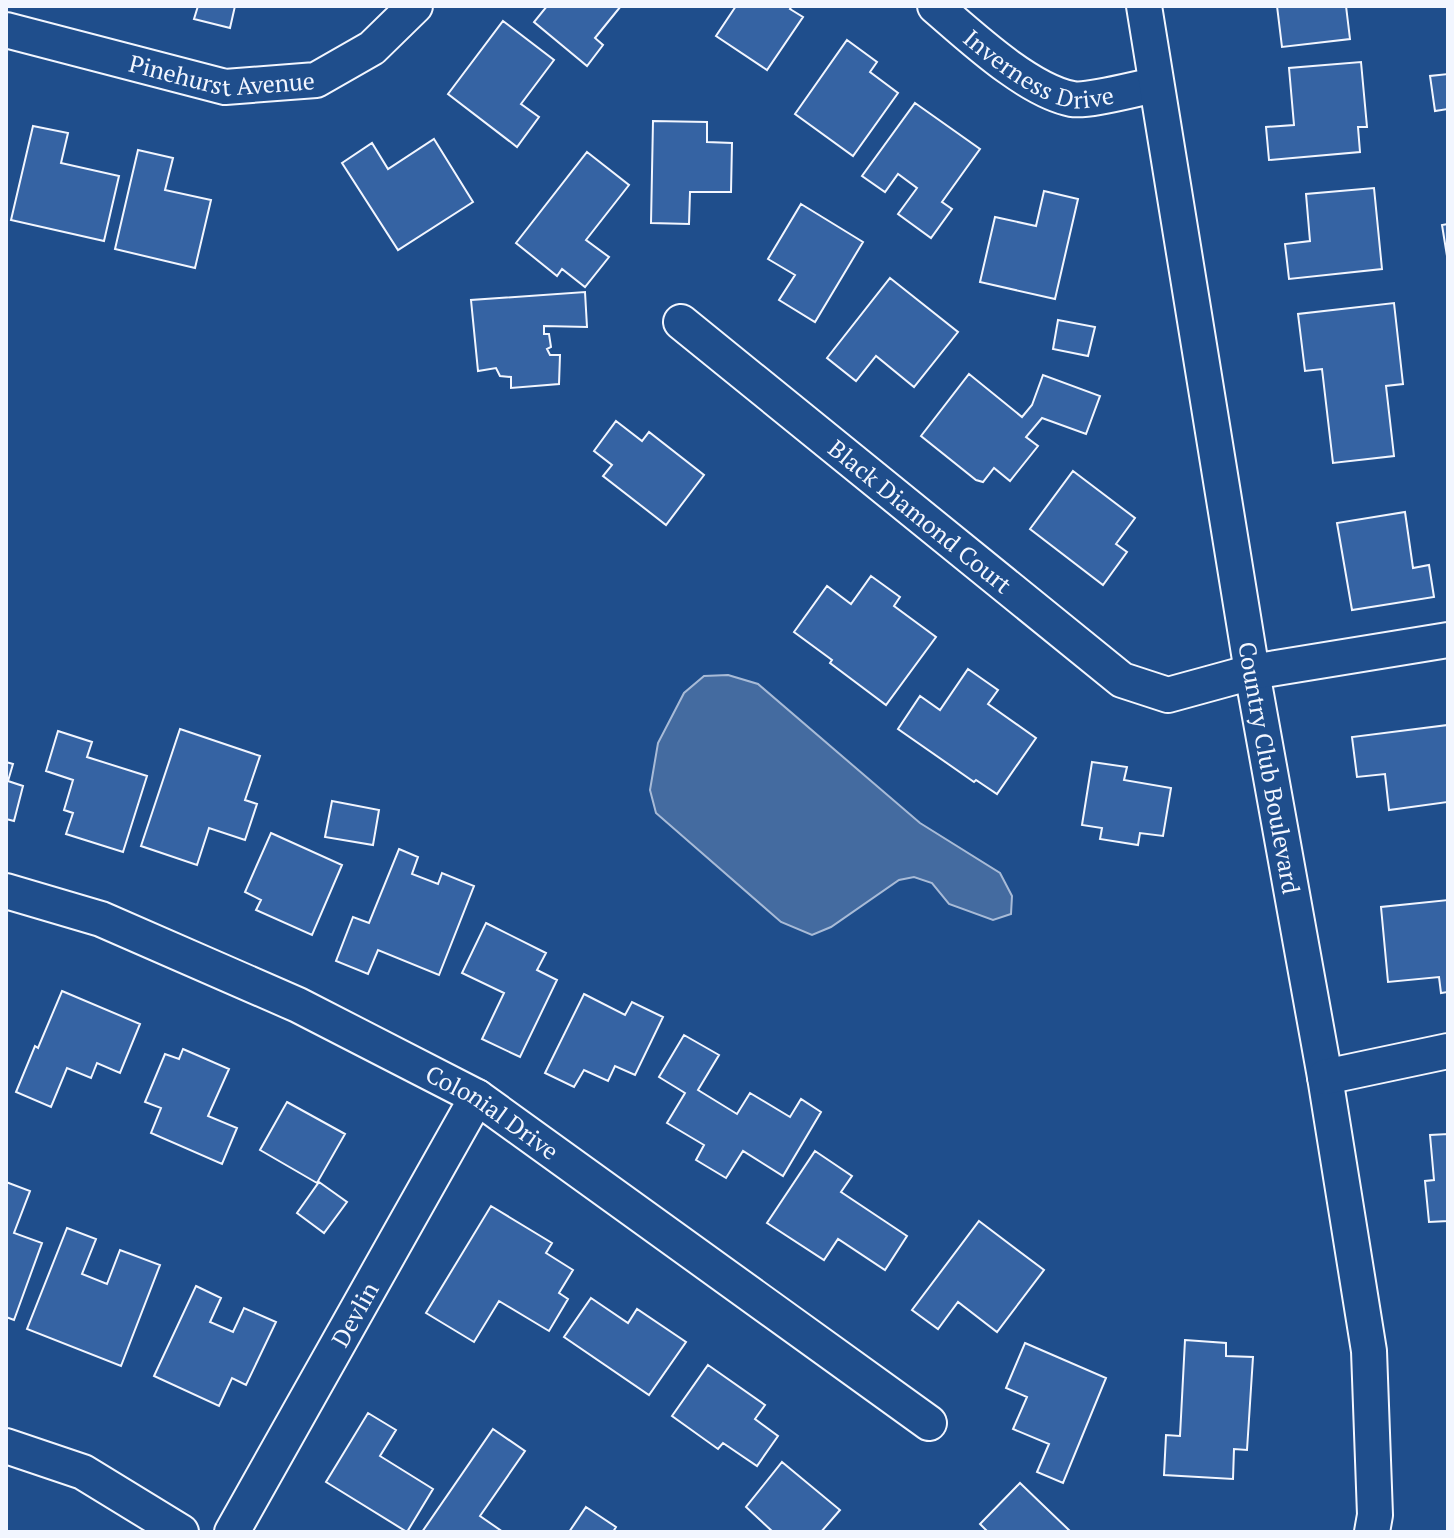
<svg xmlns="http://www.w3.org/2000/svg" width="1454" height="1538" viewBox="0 0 1454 1538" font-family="'PT Serif',serif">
	<rect width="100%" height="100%" fill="#1f4e8c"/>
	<!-- water -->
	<path fill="#446ba0" stroke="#a8bbd7" stroke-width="2" d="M728,675l30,9 162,139 80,50 12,23 -1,18 -18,6 -44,-16 -17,-21 -18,-6 -15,3 -68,47 -19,8 -31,-13 -125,-109 -6,-23 8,-47 26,-50 20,-17z"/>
	<!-- building -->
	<path fill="#3563a3" stroke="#f2f6ff" stroke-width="2" d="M198,6h37l-5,22 -36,-9z
		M547,6h74l-26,32 8,7 -16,21 -53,-44z
		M736,6h56l-2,3 13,8 -36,53 -51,-34z
		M1277,6h69l4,33 -68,8z
		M503,21l51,39 -33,44 18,13 -22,30 -69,-53z
		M847,40l30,22 -7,10 28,21 -45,63 -58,-42z
		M1361,62l6,65h-9l2,25 -91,8 -3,-33 28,-2 -5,-57z
		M1448,74v35l-13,2 -5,-35z
		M915,103l65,46 -38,53 10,7 -21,29 -33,-24 19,-26 -19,-14 -13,18 -23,-16z
		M653,121l54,1v20l25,1 -1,49h-41l-1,32 -38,-1z
		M33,126l35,7 -7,30 58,13 -15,65 -93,-21z
		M434,139l39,63 -75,48 -56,-87 30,-20 16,26z
		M138,150l35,8 -8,32 46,10 -16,68 -80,-19z
		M587,152l42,33 -43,55 23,17 -24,30 -23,-18 -5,7 -41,-33z
		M1374,188l8,81 -93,10 -4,-35 25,-3 -4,-47z
		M1044,191l34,8 -23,100 -75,-17 15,-65 41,9z
		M801,204l62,38 -48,80 -36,-22 16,-25 -27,-16z
		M1448,224v31l-1,1 -5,-31z
		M890,278l68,54 -44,55 -38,-31 -20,25 -29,-23z
		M585,292l2,35 -43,-1v8h5l2,13 -4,2 3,6h10l-1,29 -48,4v-11l-11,-1 -4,-8 -18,3 -7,-71z
		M1394,303l9,81 -17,2 8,70 -61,7 -11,-94 -17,2 -7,-57z
		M1058,320l37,7 -7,29 -35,-7z
		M969,374l53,43 10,-12 11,-30 57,21 -14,38 -44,-16 -16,19 12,9 -28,35 -16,-13 -11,14 -7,-2 -55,-44z
		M616,421l26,20 7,-9 55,43 -38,50 -63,-49 9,-11 -18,-14z
		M1073,471l62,47 -19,26 11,8 -24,33 -73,-56z
		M1405,512l8,56 16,-3 5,32 -82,13 -15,-87z
		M871,576l29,21 -6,9 42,31 -50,68 -56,-42 2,-3 -38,-28 33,-46 24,18z
		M968,669l30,21 -10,14 48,34 -39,56 -21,-14 -2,2 -76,-53 22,-33 20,14z
		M1448,725v77l-59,8 -4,-36 -28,3 -5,-40z
		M180,729l80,27 -15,44 12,4 -12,36 -36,-12 -12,37 -56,-19z
		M58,731l34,11 -5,15 60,19 -24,76 -57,-18 7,-21 -9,-3 9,-30 -27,-9z
		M6,762l7,2 -5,17 15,5 -9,35 -8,-2z
		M1092,762l35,5 -3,13 47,8 -8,48 -23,-3 -2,12 -38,-6 2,-11 -20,-3z
		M332,801l47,9 -6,35 -48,-8z
		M271,833l71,32 -30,70 -56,-25 5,-10 -16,-8z
		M399,849l19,8 -6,17 26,10 4,-11 32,13 -35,89 -61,-25 -10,24 -32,-13 17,-44 16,6z
		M1448,900v92l-7,1 -2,-16 -51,5 -7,-75z
		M486,923l60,30 -9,17 20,10 -37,77 -38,-18 22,-46 -42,-20z
		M62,991l78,33 -20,49 -23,-10 -6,15 -24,-10 -16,39 -35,-15 19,-46 3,2z
		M584,994l41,21 7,-13 31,15 -28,58 -20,-9 -7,15 -24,-11 -10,17 -29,-14z
		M684,1035l35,20 -21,35 39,24 13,-21 40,24 11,-18 20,13 -38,64 -40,-25 -17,27 -30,-18 8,-15 -37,-22 18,-30 -26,-16z
		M183,1049l46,20 -21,47 29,12 -15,36 -71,-31 10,-25 -16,-6 20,-48 14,5z
		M287,1102l58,32 -28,49 -57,-33z
		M1448,1134v87l-19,1 -4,-41 9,-1 -4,-45z
		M815,1151l37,25 -11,16 66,44 -22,34 -47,-31 -14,21 -57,-37z
		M6,1182l24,9 -16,42 28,10 -28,77 -8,-3z
		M319,1182l28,20 -23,31 -27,-20z
		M491,1206l61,37 -6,10 27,17 -14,23 9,6 -19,32 -50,-30 -25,41 -48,-29z
		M979,1221l65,49 -47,62 -39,-30 -20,27 -26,-19z
		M67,1228l29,11 -14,35 25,10 13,-34 40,15 -39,101 -94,-37z
		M196,1286l25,12 -11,24 23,10 11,-24 32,14 -30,63 -14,-7 -13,28 -65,-30z
		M591,1298l37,25 9,-14 49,33 -37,53 -85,-58z
		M1185,1340l41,3v13l27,1 -6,93 -13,-1 -1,30 -69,-4 2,-40 14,1z
		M1025,1343l81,35 -43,105 -26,-11 12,-28 -36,-15 14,-32 -21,-9z
		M708,1365l57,40 -10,14 23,17 -21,30 -34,-23 -5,6 -46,-33z
		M368,1413l28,17 -16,26 53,33 -26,43 -81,-50z
		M493,1429l32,22 -45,65 23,16h-81z
		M782,1462l58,48 -19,22h-48l-27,-25z
		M1020,1483l51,49h-83l-8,-8z
		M586,1507l30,20 -3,5h-44z"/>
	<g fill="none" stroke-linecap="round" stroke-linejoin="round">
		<!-- minor casing -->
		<g stroke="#f2f6ff" stroke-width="38">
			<g id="minor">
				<path id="s1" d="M935,6c35,30 92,84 137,93 16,3 66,-11 84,-14"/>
				<path id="s2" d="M1144,6l108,666 73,405 44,274 6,164 -3,17"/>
				<path id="s3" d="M6,30l219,57 91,-7 56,-32 43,-42"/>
				<path id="s4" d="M681,322l441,358 46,15 84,-23 196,-32"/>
				<path id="s5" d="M6,891l95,28 197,86 179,92 452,326"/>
				<path d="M1325,1077l123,-26"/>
				<path d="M6,1446l77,26 98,60"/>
				<path id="s6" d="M232,1532l245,-435"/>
			</g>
		</g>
		<!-- minor -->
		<use href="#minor" stroke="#1f4e8c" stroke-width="34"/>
	</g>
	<g text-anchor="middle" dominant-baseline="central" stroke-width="6" stroke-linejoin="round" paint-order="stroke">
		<!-- street labels -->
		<g font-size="24" fill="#f2f6ff" stroke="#1f4e8c">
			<text stroke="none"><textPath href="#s1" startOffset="126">Inverness Drive</textPath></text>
			<text stroke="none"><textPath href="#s3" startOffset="222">Pinehurst Avenue</textPath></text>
			<text stroke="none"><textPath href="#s4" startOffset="308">Black Diamond Court</textPath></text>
			<text stroke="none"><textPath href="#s2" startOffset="772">Country Club Boulevard</textPath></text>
			<text stroke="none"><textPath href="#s5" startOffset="536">Colonial Drive</textPath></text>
			<text stroke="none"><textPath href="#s6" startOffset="250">Devlin</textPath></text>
		</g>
	</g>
	<!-- border -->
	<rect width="1454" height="1538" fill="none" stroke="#f2f6ff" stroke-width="16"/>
</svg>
